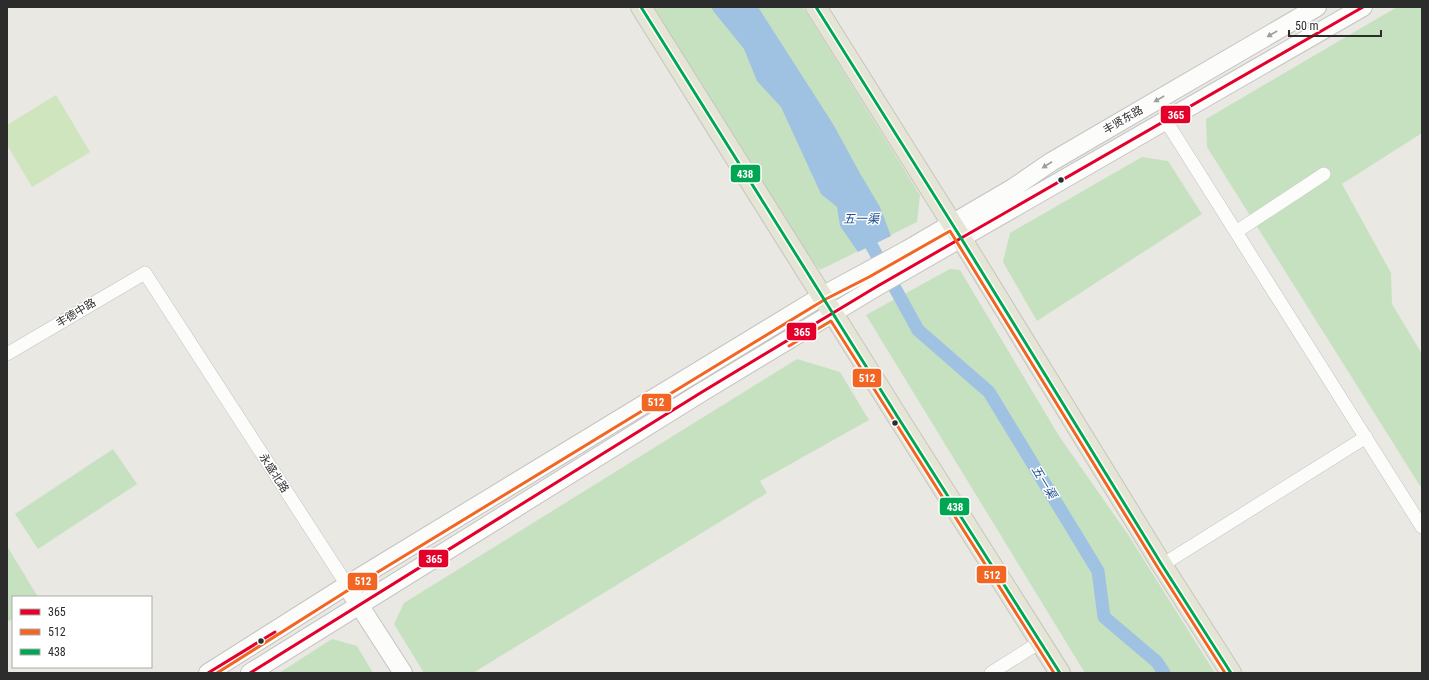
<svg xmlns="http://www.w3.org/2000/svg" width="1429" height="680" viewBox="0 0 1429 680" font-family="'Roboto Condensed','Noto Sans SC',sans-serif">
	<rect width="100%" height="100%" fill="#e9e8e3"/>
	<!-- green -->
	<path fill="#c6e1c0" d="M652,7h151l117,188 -3,27 -97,48 -21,-25z
		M1397,7h25v126l-80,51 49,89 1,31 30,50v135l-215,-342 -1,-28z
		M1142,157l26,4 34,53 -165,107 -34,-59 7,-29z
		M950,269l10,1 99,166 68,97 88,140h-130l-219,-358z
		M797,359l43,13 29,48 -109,61 7,12 -294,180h-49l-30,-49 10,-21z
		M113,449l24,35 -99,65 -23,-35z
		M7,546l31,51h-25v22l-6,3z
		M332,639l25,7 16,27h-94z"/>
	<!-- pitch -->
	<path fill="#cee5be" d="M56,95l34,57 -58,35 -25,-42v-20z"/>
	<!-- water -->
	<path fill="#9fc2e2" d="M711,7h47l75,117 28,51 19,32 11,29 -33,16 -18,-26 -3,-19 -16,-13 -40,-87 -24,-26 -13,-32 -30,-37z"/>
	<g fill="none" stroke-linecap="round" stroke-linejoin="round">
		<!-- canal -->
		<path stroke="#9fc2e2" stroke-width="13" d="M863,230l55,100 71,62 109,179 6,46 53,45 7,11"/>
		<!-- street casing -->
		<g stroke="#c4c3c2" stroke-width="14">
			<path id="street" d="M1166,121l256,406
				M1236,232l88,-58
				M7,354l138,-81 202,312
				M1162,565l204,-128
				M991,673l49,-31"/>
		</g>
		<!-- secondary casing -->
		<g stroke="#c4c3c2" stroke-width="20">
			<path id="secondary" d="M352,594l51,79
				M208,673l139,-88 475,-289 85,-46 106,-62 38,-26 266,-155
				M250,673l452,-281 174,-105 487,-280"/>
		</g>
		<!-- primary casing -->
		<g stroke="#c5c5c2" stroke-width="22">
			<path id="primary" d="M641,7l258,412 161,254
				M816,7l145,231 201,327 69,108"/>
		</g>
		<!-- street -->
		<use href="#street" stroke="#fcfcfb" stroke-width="13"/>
		<!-- secondary -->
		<use href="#secondary" stroke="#fcfcfb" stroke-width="18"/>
		<!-- primary -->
		<use href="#primary" stroke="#e5e5d6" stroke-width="20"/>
		<!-- bus-1 casing -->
		<g stroke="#fff" stroke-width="6">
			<path id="bus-1" d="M208,673l67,-41
				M250,673l452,-281 174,-105 487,-280"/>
		</g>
		<!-- bus-2 casing -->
		<g stroke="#fff" stroke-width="6">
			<path id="bus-2" d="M789,346l42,-25 223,352
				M217,673l133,-84 474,-289 45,-23 81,-46 208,337 67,105"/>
		</g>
		<!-- bus-3 casing -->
		<g stroke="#fff" stroke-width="6">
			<path id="bus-3" d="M641,7l258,412 161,254
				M816,7l145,231 201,327 69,108"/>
		</g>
		<!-- bus-1 -->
		<use href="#bus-1" stroke="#e4002b" stroke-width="3"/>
		<!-- bus-2 -->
		<use href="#bus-2" stroke="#f26522" stroke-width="3"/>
		<!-- bus-3 -->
		<use href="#bus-3" stroke="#00a651" stroke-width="3"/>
	</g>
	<!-- one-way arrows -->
	<defs><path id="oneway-solid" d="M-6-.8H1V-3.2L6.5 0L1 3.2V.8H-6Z"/></defs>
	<g fill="#9e9e9e">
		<use href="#oneway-solid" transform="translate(1272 34) rotate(150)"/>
		<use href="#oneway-solid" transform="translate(1159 99) rotate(150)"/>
		<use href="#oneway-solid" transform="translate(1047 165) rotate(147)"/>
	</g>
	<!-- markers -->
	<g fill="#2c2c2c" stroke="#fff" stroke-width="1.5">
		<circle cx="1061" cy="180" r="3.5"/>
		<circle cx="895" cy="423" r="3.5"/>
		<circle cx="261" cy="641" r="3.5"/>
	</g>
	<g text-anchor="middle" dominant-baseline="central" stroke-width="3" stroke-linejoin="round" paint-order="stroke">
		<!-- street labels -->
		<g font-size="11" fill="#2c2c2c" stroke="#fff">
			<text transform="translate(1123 120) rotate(-30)">丰贤东路</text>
			<text transform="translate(76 313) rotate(-31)">丰德中路</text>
			<text transform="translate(274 473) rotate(57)">永盛北路</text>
		</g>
		<!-- water labels -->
		<g font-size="12" font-style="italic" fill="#1d4e8f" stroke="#fff">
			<text x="861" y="219">五一渠</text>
			<text transform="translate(1044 482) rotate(59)">五一渠</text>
		</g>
	</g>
	<g stroke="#fff" stroke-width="1.5">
		<rect x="1160" y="105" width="31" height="19" rx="4" fill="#e4002b"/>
		<rect x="730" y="164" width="31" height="19" rx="4" fill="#00a651"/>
		<rect x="786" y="322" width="31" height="19" rx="4" fill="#e4002b"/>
		<rect x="852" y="368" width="30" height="20" rx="4" fill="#f26522"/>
		<rect x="641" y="393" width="31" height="19" rx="4" fill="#f26522"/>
		<rect x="939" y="497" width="31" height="19" rx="4" fill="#00a651"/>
		<rect x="418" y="549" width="31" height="19" rx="4" fill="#e4002b"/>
		<rect x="976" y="565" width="31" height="19" rx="4" fill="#f26522"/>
		<rect x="347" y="572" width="31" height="19" rx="4" fill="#f26522"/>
	</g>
	<g font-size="11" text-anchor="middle" font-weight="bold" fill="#fff">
		<text x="1176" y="119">365</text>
		<text x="745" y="178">438</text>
		<text x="802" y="336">365</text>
		<text x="867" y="382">512</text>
		<text x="656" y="406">512</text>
		<text x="955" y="511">438</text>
		<text x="434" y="563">365</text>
		<text x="992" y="579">512</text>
		<text x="363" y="585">512</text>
	</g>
	<!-- border -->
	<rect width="1429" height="680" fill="none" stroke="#2c2c2c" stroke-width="16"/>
	<!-- legend -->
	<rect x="12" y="596" width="140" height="72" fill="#ffffff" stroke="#ababab"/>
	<rect x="20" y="609" width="20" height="6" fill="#e4002b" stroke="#ababab"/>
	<text x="48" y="616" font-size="12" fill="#2c2c2c">365</text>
	<rect x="20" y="629" width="20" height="6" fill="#f26522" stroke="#ababab"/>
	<text x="48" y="636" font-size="12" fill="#2c2c2c">512</text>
	<rect x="20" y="649" width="20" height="6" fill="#00a651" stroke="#ababab"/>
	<text x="48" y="656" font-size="12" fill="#2c2c2c">438</text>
	<!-- scale -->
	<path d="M1289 30v6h92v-6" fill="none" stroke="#2c2c2c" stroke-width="2"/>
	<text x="1295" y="30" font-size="12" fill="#2c2c2c" stroke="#ffffff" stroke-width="3" paint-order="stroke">50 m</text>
</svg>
